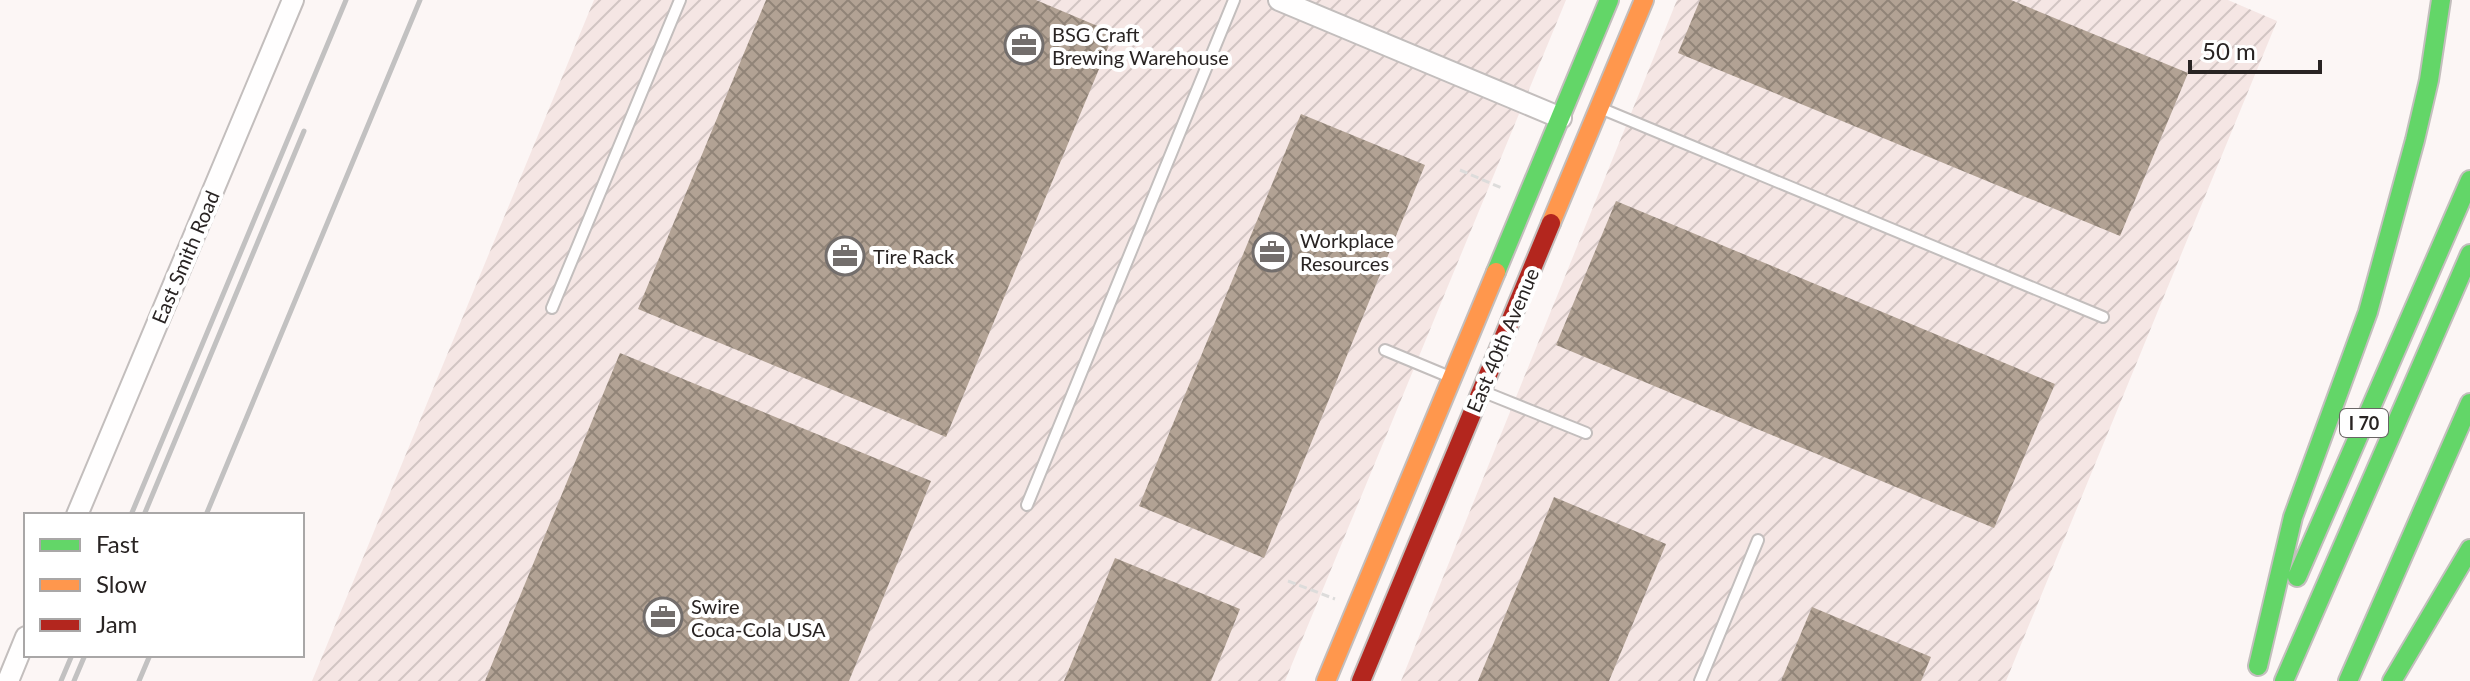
<svg xmlns="http://www.w3.org/2000/svg" width="2470" height="681" viewBox="0 0 2470 681" font-family="Lato,sans-serif">
	<defs>
		<pattern id="industrial-furrows" width="10" height="10" patternUnits="userSpaceOnUse" patternTransform="scale(2)"><rect width="10" height="10" fill="#f5e6e4"/><path d="M-1 1l2-2M0 10L10 0M9 11l2-2" fill="none" stroke="#d2c5c3"/></pattern>
		<pattern id="building-cross-hatch" width="8" height="8" patternUnits="userSpaceOnUse" patternTransform="scale(2)"><rect width="8" height="8" fill="#b2a294"/><path d="M0 0l8 8M0 8l8-8" fill="none" stroke="#918478"/></pattern>
	</defs>
	<rect width="100%" height="100%" fill="#fcf6f5"/>
	<!-- industrial -->
	<path fill="url(#industrial-furrows)" d="M594,0h972l-281,681h-973z
		M1677,0h551l49,21 -271,660h-605z"/>
	<!-- building -->
	<path fill="url(#building-cross-hatch)" d="M766,0h270l78,33 -168,404 -308,-128z
		M1700,0h311l177,73 -68,163 -442,-183z
		M1301,114l124,51 -161,393 -125,-52z
		M1616,201l439,183 -61,144 -438,-183z
		M620,353l311,128 -82,200h-364z
		M1554,497l112,47 -57,137h-131z
		M1115,558l125,51 -29,72h-147z
		M1812,607l119,50 -10,24h-140z"/>
	<g fill="none" stroke-linecap="round" stroke-linejoin="round">
		<!-- lane casing -->
		<g stroke="#c3bebd" stroke-width="14">
			<path id="lane" d="M1600,108l503,209
				M552,308l128,-308
				M1385,350l65,27
				M1484,392l102,41
				M1027,505l207,-505
				M1700,681l58,-141"/>
		</g>
		<!-- street casing -->
		<g stroke="#c3bebd" stroke-width="24">
			<path id="street" d="M1279,0l282,118
				M77,515l216,-515
				M8,681l18,-44"/>
		</g>
		<!-- fast casing -->
		<g stroke="#c3bebd" stroke-width="22">
			<path id="fast" d="M1496,272l113,-272
				M2297,577l173,-397
				M2258,666l35,-149 75,-205 47,-172 14,-60 12,-80
				M2284,681l186,-427
				M2348,681l122,-278
				M2392,681l78,-132"/>
		</g>
		<!-- slow casing -->
		<g stroke="#c3bebd" stroke-width="22">
			<path id="slow" d="M1551,223l93,-223
				M1326,681l170,-409"/>
		</g>
		<!-- jam casing -->
		<g stroke="#c3bebd" stroke-width="22">
			<path id="jam" d="M1361,681l190,-458"/>
		</g>
		<!-- path -->
		<path stroke="#dddcdb" stroke-width="3" stroke-dasharray="8 4" stroke-linecap="butt" d="M1460,170l44,19
			M1288,581l47,18"/>
		<!-- lane -->
		<use href="#lane" stroke="#fffefe" stroke-width="10"/>
		<!-- street -->
		<use href="#street" stroke="#fffefe" stroke-width="20"/>
		<!-- fast -->
		<use href="#fast" stroke="#63d668" stroke-width="18"/>
		<!-- slow -->
		<use href="#slow" stroke="#ff974d" stroke-width="18"/>
		<!-- jam -->
		<use href="#jam" stroke="#b3261e" stroke-width="18"/>
		<!-- rail -->
		<path stroke="#c2c1c1" stroke-width="5" d="M131,515l215,-515
			M144,515l160,-384
			M206,515l214,-515
			M61,681l11,-26
			M74,681l11,-26
			M139,681l11,-26"/>
	</g>
	<!-- icons -->
	<defs>
		<g id="office-ring" transform="scale(2)"><circle r="9.5" fill="#fff" stroke="#736e6c" stroke-width="1.5"/><path d="M-6-3h4V-5.5h4V-3h4V5H-6ZM-1-4.5V-3h2v-1.5ZM-6 0V1H6V0Z" fill="#736e6c"/></g>
	</defs>
	<g fill-rule="evenodd">
		<use href="#office-ring" x="1024" y="45"/>
		<use href="#office-ring" x="1272" y="252"/>
		<use href="#office-ring" x="845" y="256"/>
		<use href="#office-ring" x="663" y="617"/>
	</g>
	<g text-anchor="middle" dominant-baseline="central" stroke-width="8" stroke-linejoin="round" paint-order="stroke">
		<!-- shield labels -->
		<rect fill="#fff" stroke="#696665" stroke-width="2" x="2340" y="409" width="48" height="28" rx="6"/>
		<g font-size="18" font-weight="bold" fill="#292423">
			<text x="2364" y="423">I 70</text>
		</g>
		<!-- poi labels -->
		<g font-size="20" fill="#292423" stroke="#fff" text-anchor="start">
			<text x="1052" y="34">BSG Craft<tspan x="1052" dy="23">Brewing Warehouse</tspan></text>
			<text x="1300" y="240">Workplace<tspan x="1300" dy="23">Resources</tspan></text>
			<text x="873" y="256">Tire Rack</text>
			<text x="691" y="606">Swire<tspan x="691" dy="23">Coca-Cola USA</tspan></text>
		</g>
		<!-- street labels -->
		<g font-size="20" fill="#292423" stroke="#fff">
			<text transform="translate(185 257) rotate(-67)">East Smith Road</text>
			<text transform="translate(1502 340) rotate(-67)">East 40th Avenue</text>
		</g>
	</g>
	<!-- legend -->
	<rect x="24" y="513" width="280" height="144" fill="#ffffff" stroke="#a9a7a7" stroke-width="2"/>
	<rect x="40" y="539" width="40" height="12" fill="#63d668" stroke="#a9a7a7" stroke-width="2"/>
	<text x="96" y="553" font-size="24" fill="#292423">Fast</text>
	<rect x="40" y="579" width="40" height="12" fill="#ff974d" stroke="#a9a7a7" stroke-width="2"/>
	<text x="96" y="593" font-size="24" fill="#292423">Slow</text>
	<rect x="40" y="619" width="40" height="12" fill="#b3261e" stroke="#a9a7a7" stroke-width="2"/>
	<text x="96" y="633" font-size="24" fill="#292423">Jam</text>
	<!-- scale -->
	<path d="M2190 60v12h130v-12" fill="none" stroke="#292423" stroke-width="4"/>
	<text x="2202" y="60" font-size="24" fill="#292423" stroke="#ffffff" stroke-width="6" paint-order="stroke">50 m</text>
</svg>
